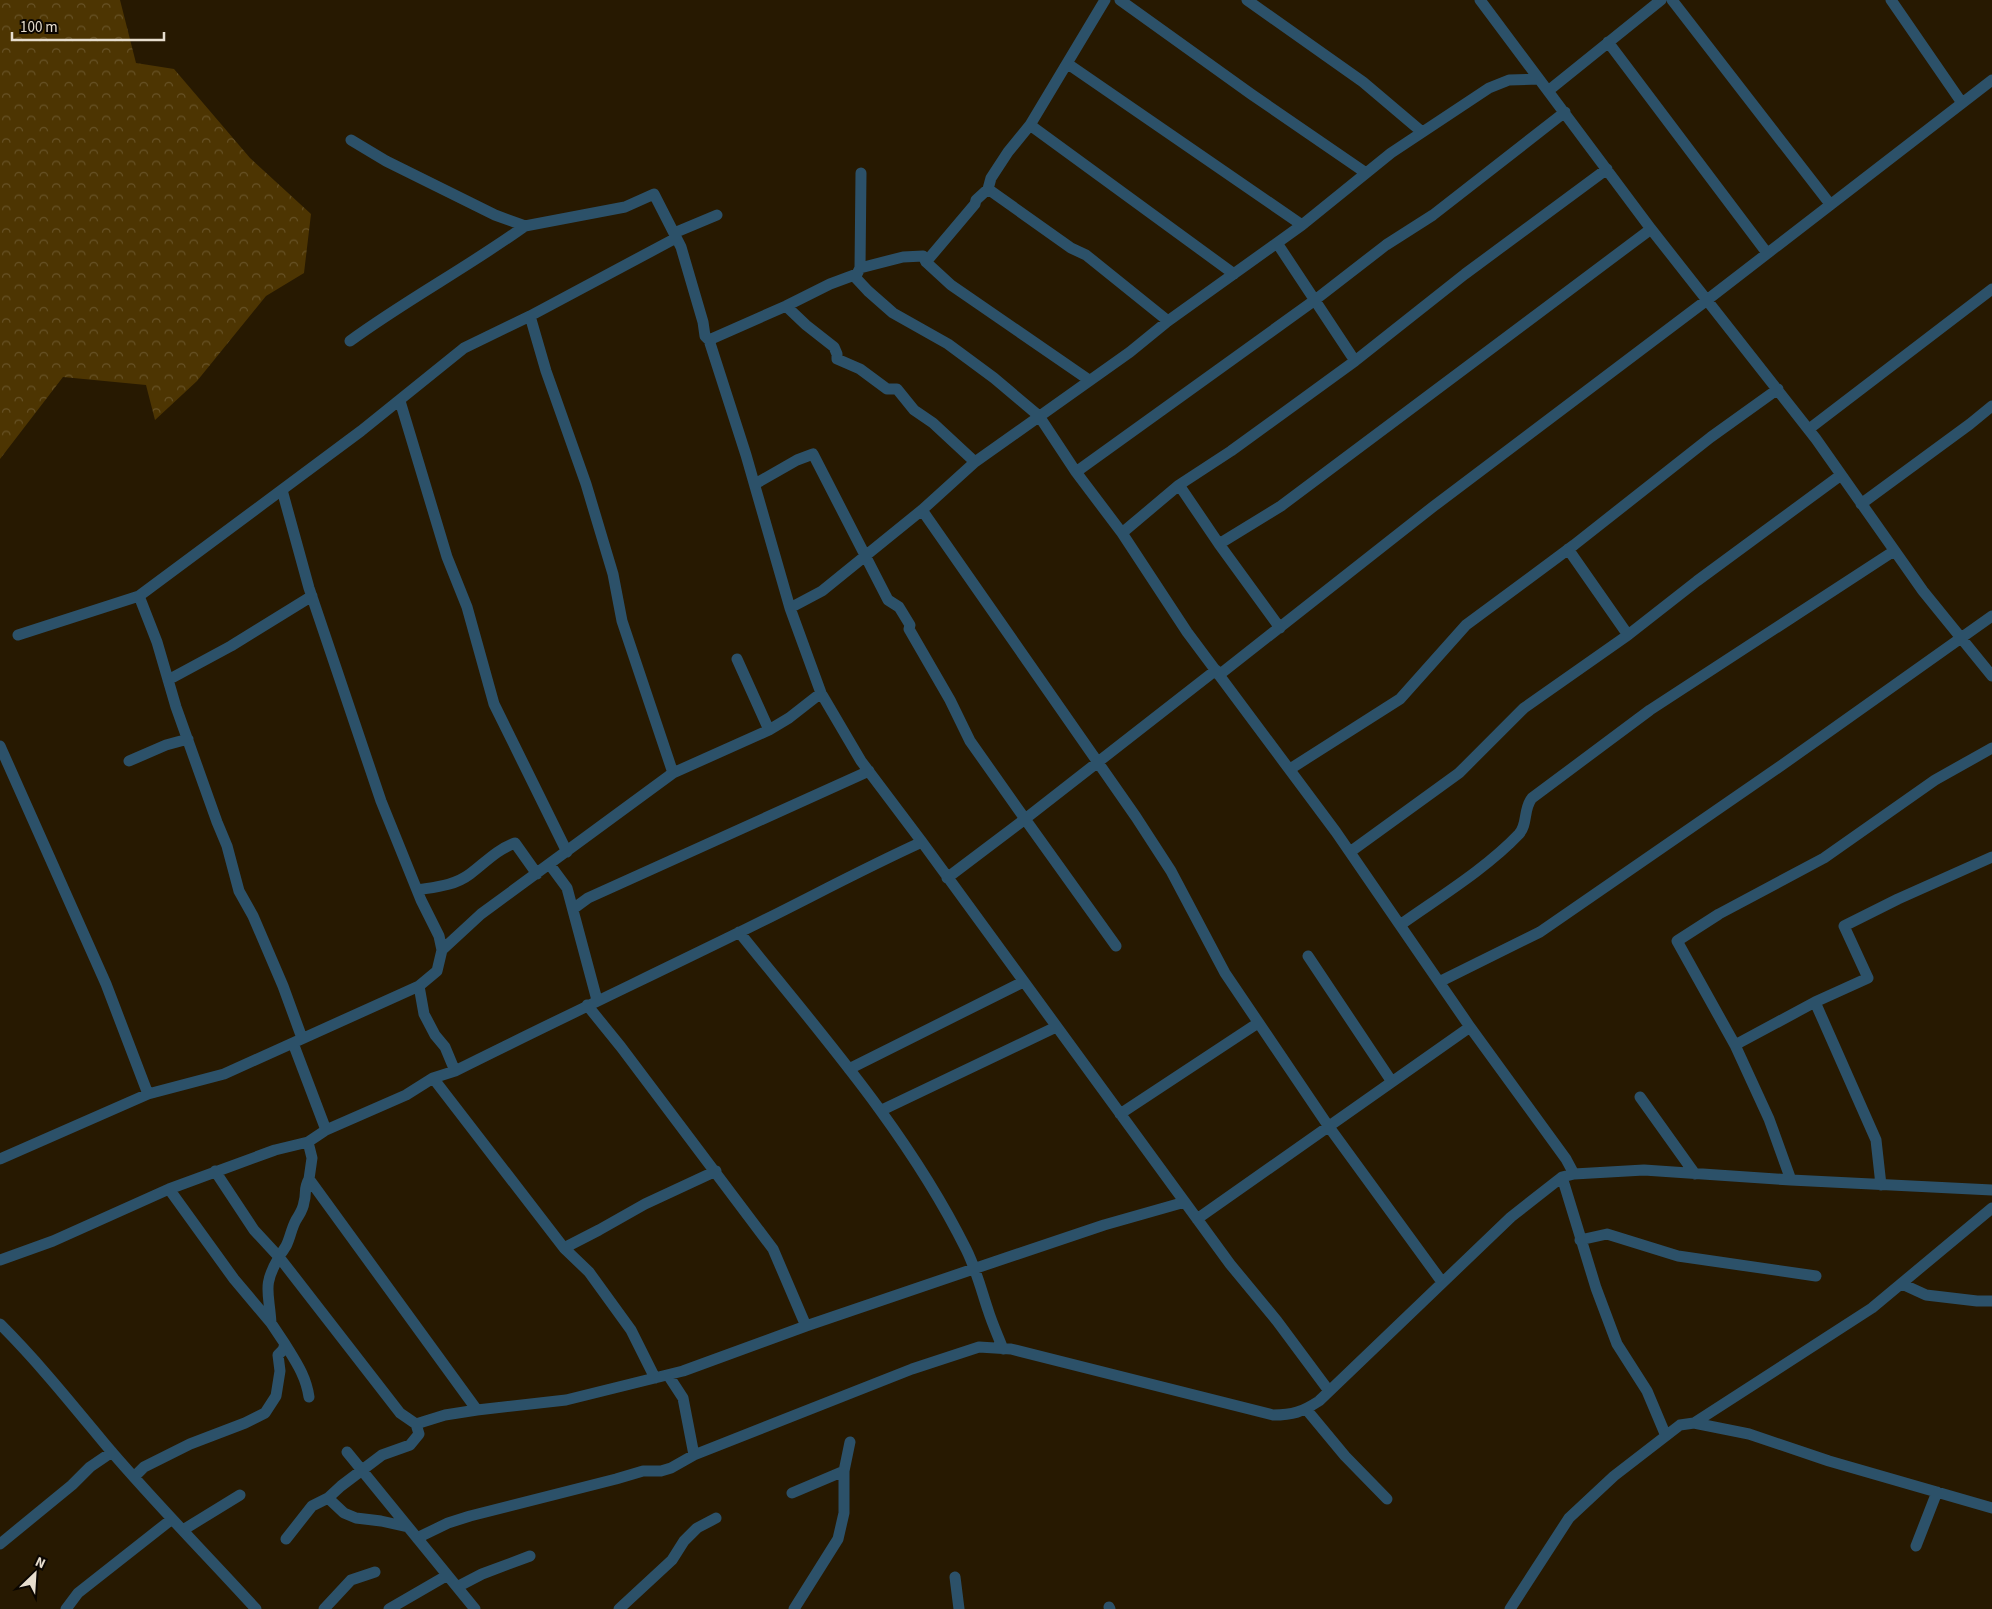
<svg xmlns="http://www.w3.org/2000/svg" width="1992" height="1609" viewBox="0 0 1992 1609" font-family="'Source Sans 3',sans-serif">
	<defs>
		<pattern id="forest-crowns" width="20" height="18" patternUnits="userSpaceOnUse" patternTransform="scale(1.25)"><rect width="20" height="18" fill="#4d3502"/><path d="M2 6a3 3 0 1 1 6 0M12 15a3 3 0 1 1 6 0" fill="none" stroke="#675226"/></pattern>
	</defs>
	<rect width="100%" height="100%" fill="#271901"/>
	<!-- forest -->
	<path fill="url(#forest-crowns)" d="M0,0h120l16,63 38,6 76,89 61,56 -7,59 -38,23 -69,85 -42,39 -9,-35 -83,-8 -63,82z"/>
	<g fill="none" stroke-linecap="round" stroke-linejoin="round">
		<!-- minor -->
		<path stroke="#2c5169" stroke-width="11" d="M1120,0l131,94 115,79
			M1247,0l116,82 59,50
			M1480,0l171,229 165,210 107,152 69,85
			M1672,0l158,204
			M1891,0l71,103
			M1608,42l159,211
			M1068,64l234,161
			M1548,91l113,-91
			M1030,125l204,149
			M351,140l35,21 109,54 30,11 100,-19 29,-13 27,53 22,75 2,14 4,4 37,115 44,153 31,85 40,68 61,81 308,422 47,57 52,70
			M988,189l83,59 15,7 82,66
			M674,233l43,-18
			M1277,243l78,118
			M926,262l49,-58 1,-4 12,-11 3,-11 17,-26 22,-27 75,-125
			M860,268l1,-95
			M854,276l14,15 25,22 55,31 46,34 45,38 37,56 46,61 65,99 149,200 134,195 96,132 8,15
			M786,306l20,19 28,22 3,7v5l23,10 27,20h10l17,21 19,13 42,39
			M530,316l16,55 40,113 27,90 9,47 51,152
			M709,340l77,-34 44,-22 27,-10 3,-6 43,-11 20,-1 3,6 25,23 138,95
			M350,341c56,-41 118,-74 175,-115
			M400,401l47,156 20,50 27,97 73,148
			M1809,429l183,-140
			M1076,472l239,-172 71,-55 47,-30 132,-103
			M755,484l42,-24 16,-6 75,146 11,7 11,18 -1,4 41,71 20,41 55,78 -78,59
			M1179,485l40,59 61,84
			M1861,504l109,-80 22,-18
			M922,510l214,307 35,54 54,102 104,154 113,155
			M1122,533l57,-48 52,-34 124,-90 110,-87 142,-105
			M1219,544l62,-38 370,-277
			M1568,549l60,86
			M139,596l18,46 19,65 41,115 10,24 12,45 14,25 30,70 19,52
			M790,608l32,-17 100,-81 53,-48 155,-110 38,-31 134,-96 89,-72 98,-65 20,-8 30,-1
			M18,635l121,-39 222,-165 103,-83 66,-32 146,-78
			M737,659l32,71
			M1219,675l215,-169 273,-206 285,-220
			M168,680l63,-34 81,-50
			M0,746l106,238 42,110
			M129,761l37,-16 22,-6
			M1290,769l110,-70 66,-74 108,-80 137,-108 67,-48
			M1350,852l109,-79 65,-65 104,-73 69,-54 144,-106
			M550,865l17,23 30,112
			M417,890c18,-3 37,-4 53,-16 16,-12 26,-24 45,-31l22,31
			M573,909l15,-11 281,-127
			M1400,925c38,-27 87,-57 119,-91 9,-10 4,-25 13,-36l118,-88 244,-159
			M739,932c82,102 169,200 227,317 10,20 15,40 22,61 4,13 10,26 15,39
			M1116,946l-91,-127 191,-149
			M442,950l39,-36 192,-141 96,-43 20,-12 32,-25
			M1308,956l84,126
			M1439,982l101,-50 242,-167 210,-149
			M419,986l5,28 11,21 10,12 10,24
			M1815,1002l61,138 5,45
			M587,1005l34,42 152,202 33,77
			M293,1043l33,87
			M1735,1045l80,-43 53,-24 -24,-52 54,-27 94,-42
			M849,1069l174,-87
			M433,1078l131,170 25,24 42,58 24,48
			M1640,1097l55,77
			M882,1110l174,-83
			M1120,1114l138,-91
			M308,1142l4,16 -3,21 168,231 89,-10 117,-29 123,-45 188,-64 110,-37 81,-23
			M0,1159l148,-65 76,-20 195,-88 18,-15 5,-21 -3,-14 -18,-36 -40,-99 -72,-213 -27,-98
			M215,1171l39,59 25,27 121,156 16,11 3,10 -9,11 -28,10 -41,31 -13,12 -16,8 -26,33
			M1562,1177l34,111 21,56 30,47 19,45
			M1791,1180l-22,-61 -34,-74 -58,-104 42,-27 105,-56 111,-78 57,-32
			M1197,1219l273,-192
			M1580,1240l27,-6 71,22 138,20
			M564,1248l35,-18 46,-26 71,-33
			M278,1256c12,-10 11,-23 18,-36 4,-7 7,-10 8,-18 3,-10 -1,-12 5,-23
			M0,1260l53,-19 116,-52 106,-39 33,-8 18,-12 80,-35 27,-17 22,-7c94,-47 189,-92 283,-138 62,-30 122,-63 184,-91
			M1902,1284l24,11 51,6h15
			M271,1323c-2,-32 -9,-37 8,-66
			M0,1324c38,38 71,79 105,120 48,57 101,110 151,165
			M285,1344c11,18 21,32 24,53
			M668,1375l15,23 11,57
			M1306,1409l39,47 42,43
			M1694,1423l178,-115 120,-100
			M416,1424l29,-9 32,-5
			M347,1452l128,157
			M134,1477l10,-10 46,-23 55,-21 20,-10 11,-17 4,-25 -2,-16 5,-5 2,-6 -14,-21 -37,-44 -65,-90
			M792,1493l52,-22
			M328,1498l16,15 12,5 25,3 27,6
			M183,1530l57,-35
			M417,1538l31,-15 22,-7 146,-37 27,-8h18l10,-3 23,-13 218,-86 67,-22 32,2 262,66c20,0 29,-3 46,-14l192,-184 51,-40 12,-3 70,-4 147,10 201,10
			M0,1544l72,-59 18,-18 22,-15
			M1916,1546l21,-54
			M955,1577l4,32
			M457,1587l25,-13 48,-18
			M1109,1607l1,2
			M66,1609l12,-16 94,-74
			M324,1609l27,-29 24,-8
			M389,1609l57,-33
			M619,1609l53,-49 12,-19 13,-13 19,-10
			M794,1609l44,-70 6,-26v-42l6,-29
			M1510,1609l59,-91 45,-42 66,-51 14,-2 55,11 80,27 163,47"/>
	</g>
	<!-- north arrow -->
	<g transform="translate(35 1574) rotate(25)" stroke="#0b0601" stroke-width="4" paint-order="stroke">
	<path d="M0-4L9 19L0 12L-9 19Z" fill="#e7ddce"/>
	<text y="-8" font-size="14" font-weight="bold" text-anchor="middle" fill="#e7ddce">N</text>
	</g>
	<!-- scale -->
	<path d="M12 32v8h152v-8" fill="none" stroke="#e7ddce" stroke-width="2.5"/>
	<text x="20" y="32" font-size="15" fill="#e7ddce" stroke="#0b0601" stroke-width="4" paint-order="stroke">100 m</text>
</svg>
